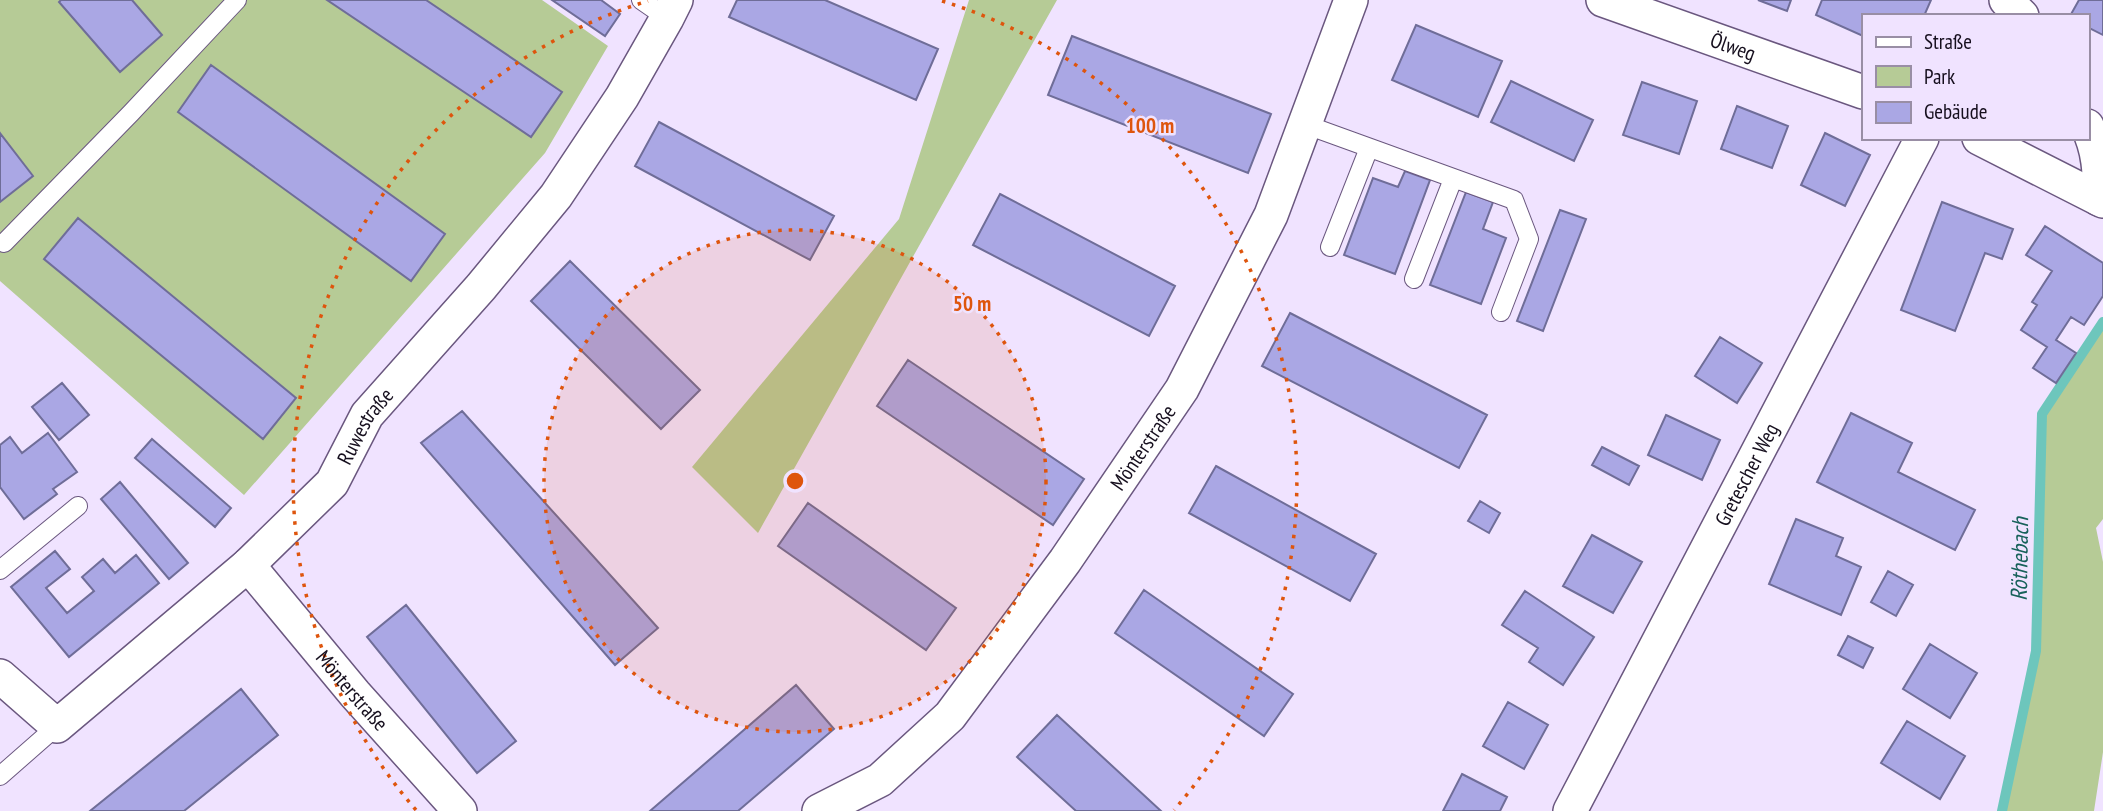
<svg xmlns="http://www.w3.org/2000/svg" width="2103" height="811" viewBox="0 0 2103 811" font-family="'PT Sans Narrow',sans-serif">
	<rect width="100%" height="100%" fill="#f0e3ff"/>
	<!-- green -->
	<path fill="#b6cb96" d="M0,0h542l66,46 -63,107 -301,342 -244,-214z
		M969,0h88l-299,533 -66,-66 207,-248z
		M2103,322v197l-7,9 7,34v190l-9,59h-92l34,-160 6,-237z"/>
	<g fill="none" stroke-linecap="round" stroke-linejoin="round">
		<!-- stream -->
		<path stroke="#6dc6bc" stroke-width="10" d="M2002,811l34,-160 6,-237 61,-92"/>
	</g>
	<!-- building -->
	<path fill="#aaa7e4" stroke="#6f6d98" stroke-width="2" d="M61,0h71l30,35 -42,37 -61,-70z
		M327,0h99l136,92 -31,45z
		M552,0h49l19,14 -15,22z
		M737,0h88l113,49 -22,51 -187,-83z
		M1758,0h33l-4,11z
		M1822,0h109l-7,16h-61v20l-47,-21z
		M2079,0h24v35l-16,-8v-11h-17z
		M1416,25l86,36 -24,56 -86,-37z
		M1072,36l199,78 -23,59 -200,-78z
		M211,65l234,169 -34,47 -233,-169z
		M1511,81l82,39 -19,41 -83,-39z
		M1642,82l55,19 -18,53 -56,-19z
		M1737,106l51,20 -16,42 -51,-19z
		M659,122l175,94 -24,44 -175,-94z
		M0,133l33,43 -33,26z
		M1825,133l45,22 -25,51 -44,-21z
		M1405,171l25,9 -35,94 -51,-19 29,-77 25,9z
		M1466,192l27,10 -10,27 23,9 -25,66 -51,-19z
		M1000,194l175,92 -26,50 -176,-91z
		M1942,202l71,27 -11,30 -17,-6 -30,78 -54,-21z
		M1560,210l26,9 -43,112 -26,-10z
		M78,218l218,180 -33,41 -219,-180z
		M2045,226l58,37v33l-19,29 -13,-8 -15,23 20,13 -20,30 -23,-15 14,-21 -26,-17 16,-25 -5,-3 20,-31 -26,-16z
		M570,261l130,129 -39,39 -130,-128z
		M1290,313l197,102 -28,53 -197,-102z
		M1720,337l42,26 -25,40 -42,-27z
		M908,360l176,119 -31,46 -176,-119z
		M62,383l27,32 -30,25 -27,-33z
		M462,411l196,217 -43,37 -194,-222z
		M1851,413l61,30 -14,29 77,38 -20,40 -138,-68z
		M1666,415l54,25 -18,40 -54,-25z
		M48,433l29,39 -24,17 4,5 -33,25 -24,-32v-42l10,-8 12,16z
		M152,439l79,69 -16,19 -80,-69z
		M1602,447l37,19 -10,19 -37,-20z
		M1216,466l160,88 -26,47 -161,-88z
		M120,482l68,81 -19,16 -68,-80z
		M1480,501l20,12 -11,20 -21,-12z
		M808,503l148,105 -30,42 -148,-104z
		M1796,519l47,19 -7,18 25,11 -20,48 -72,-31z
		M1592,535l50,27 -29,51 -50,-27z
		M55,551l15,18 -24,19 21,25 27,-22 -12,-14 21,-18 12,14 21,-18 23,28 -90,74 -58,-70z
		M1888,571l25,14 -17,31 -25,-14z
		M1144,590l149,104 -29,42 -149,-103z
		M1525,591l69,46 -31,48 -34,-23 9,-14 -36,-23z
		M406,605l110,136 -39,32 -110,-136z
		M1848,636l25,12 -10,20 -25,-13z
		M1930,644l47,29 -27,45 -47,-29z
		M796,685l38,44 -96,82h-88z
		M241,689l37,46 -94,76h-94z
		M1508,702l40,23 -24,44 -41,-23z
		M1057,715l104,96h-85l-59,-54z
		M1907,721l58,35 -25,43 -59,-36z
		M1462,774l45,23 -7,14h-57z"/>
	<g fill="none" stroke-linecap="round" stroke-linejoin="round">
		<!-- service casing -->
		<g stroke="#6a577f" stroke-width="20">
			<path id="service" d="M641,0l26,18
				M1304,124l210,76 15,39 -28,73
				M4,243l127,-130 106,-113
				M1330,247l39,-99
				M1414,279l39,-100
				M0,570l78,-64
				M0,776l57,-50"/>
		</g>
		<!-- minor casing -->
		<g stroke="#6a577f" stroke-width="36">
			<g id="minor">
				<path id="s1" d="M1603,0l260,92"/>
				<path d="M2006,0l16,16"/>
				<path d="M2087,126c12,24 13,47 12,73"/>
				<path d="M1979,138l124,63"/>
				<path id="s2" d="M248,565l107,129 105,117"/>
				<path id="s3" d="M0,676l57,50 191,-161 84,-82 35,-68 114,-128 75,-91 66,-99 45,-79 9,-18"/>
				<path id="s4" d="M819,811l61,-31 70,-64 115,-155 117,-172 89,-174 80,-215"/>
				<path id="s5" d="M1570,811l352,-673"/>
			</g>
		</g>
		<!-- service -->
		<use href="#service" stroke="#fff" stroke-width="18"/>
		<!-- minor -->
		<use href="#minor" stroke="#fff" stroke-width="33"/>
	</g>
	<!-- distance rings -->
	<circle cx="795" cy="481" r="251" fill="#de550d" fill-opacity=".12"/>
	<g fill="none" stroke="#de550d" stroke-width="3.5" stroke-dasharray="3.5 7">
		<circle cx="795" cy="481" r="251"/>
		<path d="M416 810A502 502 0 0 1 648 1M942 1A502 502 0 0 1 1174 810"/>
	</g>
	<g text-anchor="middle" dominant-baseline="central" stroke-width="5" stroke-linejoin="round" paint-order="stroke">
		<!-- street labels -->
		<g font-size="21" fill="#160f1e" stroke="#f0e3ff">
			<text stroke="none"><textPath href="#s1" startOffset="138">Ölweg</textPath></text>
			<text stroke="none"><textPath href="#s3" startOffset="509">Ruwestraße</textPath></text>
			<text stroke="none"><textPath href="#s4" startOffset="494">Mönterstraße</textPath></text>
			<text stroke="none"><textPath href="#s5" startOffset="380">Gretescher Weg</textPath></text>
			<text stroke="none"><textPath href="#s2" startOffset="163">Mönterstraße</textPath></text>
		</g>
		<!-- water labels -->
		<g font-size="23" font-style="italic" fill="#17615a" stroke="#f0e3ff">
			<text transform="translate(2019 559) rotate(-89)">Röthebach</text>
		</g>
	</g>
	<circle cx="795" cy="481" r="10" fill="#de550d" stroke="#f0e3ff" stroke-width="3.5"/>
	<g font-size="21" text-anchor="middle" font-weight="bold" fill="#de550d" stroke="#f0e3ff" stroke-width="5" stroke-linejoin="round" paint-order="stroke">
		<text x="1150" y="133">100 m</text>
		<text x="972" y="311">50 m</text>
	</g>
	<!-- legend -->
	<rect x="1862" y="14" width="228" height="126" fill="#f0e3ff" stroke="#998ea5" stroke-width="2"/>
	<rect x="1876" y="37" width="35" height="10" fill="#ffffff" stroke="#998ea5" stroke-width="2"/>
	<text x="1924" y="49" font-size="21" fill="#160f1e">Straße</text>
	<rect x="1876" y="66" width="35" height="21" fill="#b6cb96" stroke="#998ea5" stroke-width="2"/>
	<text x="1924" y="84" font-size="21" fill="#160f1e">Park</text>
	<rect x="1876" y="102" width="35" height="21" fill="#aaa7e4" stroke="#998ea5" stroke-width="2"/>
	<text x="1924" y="119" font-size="21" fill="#160f1e">Gebäude</text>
</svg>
